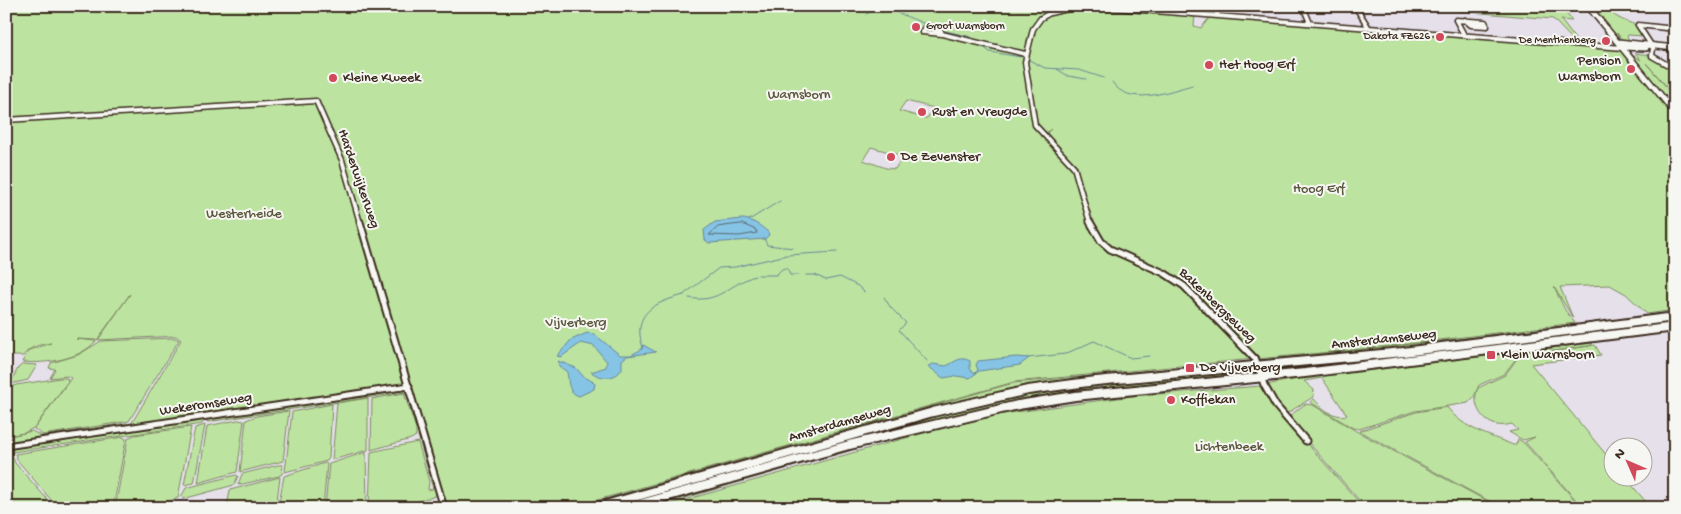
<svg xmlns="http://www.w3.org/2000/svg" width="1681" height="514" viewBox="0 0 1681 514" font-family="'Gochi Hand',sans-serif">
	<rect width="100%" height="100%" fill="#e6e0eb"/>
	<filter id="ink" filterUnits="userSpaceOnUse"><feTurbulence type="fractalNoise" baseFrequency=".02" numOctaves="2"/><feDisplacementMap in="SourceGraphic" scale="10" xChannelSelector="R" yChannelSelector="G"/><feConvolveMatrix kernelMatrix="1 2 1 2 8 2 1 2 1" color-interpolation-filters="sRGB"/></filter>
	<g filter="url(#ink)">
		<!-- green -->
		<path fill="#bce4a0" stroke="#7c875f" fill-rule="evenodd" d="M6,6h1166l1,5 -23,-3 -46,-1 104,9 -13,-1 -1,11 7,2 9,-11 6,-1 403,34 5,2 51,62v196l-28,4 -21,-20 -16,-9 -50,2 13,31 -19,-31 11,23 10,13 -191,24 -127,12c-27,-24 -52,-60 -81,-81 -22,-15 -55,-18 -74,-38 -18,-18 -16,-42 -23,-64 -6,-16 -22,-28 -34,-41l6,-6 -8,6 30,32 4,9 7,35 16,29 24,16 52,24 77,79 -239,23 -445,126h-123l-103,-348 -27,-60 -310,19zM906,101l28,7 -7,10h-3l-25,-7zM871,147l32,9 -8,13 -9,-1 -23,-8z
			M1454,6h107l11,15 -11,-1 17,23 -10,-1 3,-4 -18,-19 -95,-8z
			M1589,6l5,2 -1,-2h15c3,11 17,15 28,19l7,11 -15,-1 -1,1 2,4h-7l-5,-7 3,8 -3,-1z
			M1628,53l13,7 -6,-7 14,2 26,15v26l-29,-33 28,33 -8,-8 9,11v12z
			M314,100l28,60 61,208 -3,2 3,10h3l-1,5 -275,41 51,-86 -5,-4 -78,4 32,-46 -33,46 -21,-1 20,2c-17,19 -50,23 -74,21l7,-12 22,-7c-12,2 -21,3 -28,13h-17v-236z
			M1577,324l2,2 -136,18 -3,-3z
			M1584,332l3,4 -326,38 -2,-6z
			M175,338l4,2 -50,81 -86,14 -9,-6 37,-51 -4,-2 -17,2 5,-9 -6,-1 2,-5 27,-8 23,-14z
			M1439,341l2,3 -178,18 -4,-2z
			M1593,343l-3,3 -72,10 -14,18 -25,11 -5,12 -6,6 -53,8 -56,18 -6,-1 -43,-26 4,-3c8,10 20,19 33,16l-25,-37 -18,3 10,9 -1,7 -27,17 -5,-3 -15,-26 35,-7z
			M1595,345l6,10 -70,9 82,99 1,13 11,1 26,31h-68l-58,-66 10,-5 -12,3 -14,-8 9,-2 -6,-6c-5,1 -10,2 -15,1 -16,-3 -26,-23 -19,-37l27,-13 14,-19z
			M23,364l14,1 -9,15 -18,4 8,-16z
			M1175,368l-1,2 -78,8 -247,56 -2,-5 167,-46z
			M1257,368l2,7 -156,16 -4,-6z
			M60,378h7l1,3 -33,46 -11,6 -18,3v-46l10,-5z
			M1096,385l2,5 -164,30 -317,88h-12l328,-94 96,-22z
			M1261,386l22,30 81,92h-708l264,-74 82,-20 130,-18z
			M408,389l30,104 -5,4 -41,11h-23l2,-56 47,-10 11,40 -1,8 5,-1 -27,-97 -199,30 1,-4z
			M404,393l12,36v7l-5,3 -40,11 1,-51z
			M1098,396l3,2c-154,19 -302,68 -451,110h-16l352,-95z
			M368,398v52l-36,10 5,-57z
			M332,404l-3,54 -2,3 -42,11 7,-60z
			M1305,404l8,1 43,26 144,77h-134l-79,-90z
			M1447,407c16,22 42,28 66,38h3l2,-6 6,4 58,65h-80l-143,-77 57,-19z
			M289,411l-6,50 -43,11 6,-52 11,-4z
			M206,417l-4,7 -196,29v-6z
			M238,420l6,1 -7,51 -39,11 9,-57z
			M127,423l-1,4 -120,18v-8l26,-6 9,5z
			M205,425l-11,58 -10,2 11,-57z
			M191,427l-13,71 -29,10h-34l13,-70 6,-3z
			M845,430l2,4 -248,70 -1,-3z
			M123,437l3,2 -13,69h-55l-40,-47 -3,-7z
			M366,452l1,56h-42l4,-44z
			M6,454l6,1 3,8 40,45h-49z
			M325,463l2,1 -4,44h-45l6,-32z
			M278,465h5l-1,9 -3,2 -41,9 4,-11z
			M236,475l2,1 -4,9 -51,14 -2,-2 5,-9z
			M280,477l-4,31h-49l3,-18z"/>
		<!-- water -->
		<path fill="#86c4e6" stroke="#688696" d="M742,219c9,0 19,7 26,13l1,3 -4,4 -56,4 -4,-3 -1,-10 11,-8z
			M587,333l7,1 26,21h11l11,-6 1,-4 13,7 -29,4 -5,4v9c-7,11 -21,10 -31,3l15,-5 1,-5 -13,-16 -13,-3 -20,14 -4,-1 14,-16z
			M1016,357l13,1 -9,7 -41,6 -9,7 -14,-2 -13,2 -15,-12 5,-2 13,2c8,-3 14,-11 24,-5v8l5,4 3,-3 -2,-5 2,-4z
			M558,361l18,7 7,8 12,7 -1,6 -15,7c-12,-4 -10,-14 -12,-24l-8,-6z"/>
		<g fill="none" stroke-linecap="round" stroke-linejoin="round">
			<!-- shore -->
			<path stroke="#59686e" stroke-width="1" d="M742,224l14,6 1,3 -18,3 -30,-1 9,-8z"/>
			<!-- stream -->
			<path stroke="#688696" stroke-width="1" d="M866,14c19,-11 41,4 60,10
				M945,31l23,5 8,5
				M980,45l10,7 31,5
				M1027,59l18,9 34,2 25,8
				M1057,69l11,7 18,3
				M1112,82c17,26 56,9 81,3
				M749,220l31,-19
				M764,238l3,7 26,3
				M758,275h18l6,-6 5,-1 3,7h8
				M806,275h9l11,5 14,-3 18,9 6,6
				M683,295l36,-27 16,-1 52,-12 50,-3
				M884,297l7,11 15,15 -7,7 28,31
				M689,298c31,6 39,-14 66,-22
				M642,345c-10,-33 14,-43 42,-50
				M1028,358l37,-4 29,-13 37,17 18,-2"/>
			<!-- street-far1 casing -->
			<g stroke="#3b2a1e" stroke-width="7">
				<path id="street-far1" d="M1215,6l3,10
					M1355,6l14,22
					M1305,11l5,12
					M1465,20l6,5 16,1
					M1638,25l15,23 -1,8 23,13
					M1638,25l37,4
					M926,26l15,5 1,3 -20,-2z
					M942,34l83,20
					M1464,35l-8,-15 29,2 2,4
					M6,120l310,-19 26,59 18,63
					M1090,223l-16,-56 -39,-42 -10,-63 8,-33 8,-11 9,-5 22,-5h44l507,40"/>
			</g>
			<!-- street casing -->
			<g stroke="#3b2a1e" stroke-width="9">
				<path id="street" d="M360,222l84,286
					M1090,222l11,19 9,8 54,24 20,13 72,74 8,25 12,21 30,35
					M6,446l403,-60"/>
			</g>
			<!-- secondary casing -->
			<g stroke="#3b2a1e" stroke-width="8">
				<path id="secondary" d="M1588,6l87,107
					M1618,42l57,6
					M1622,47l24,1"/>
			</g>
			<!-- primary casing -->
			<g stroke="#3b2a1e" stroke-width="12">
				<path id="primary" d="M595,508l338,-96 95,-22 68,-9 307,-29 272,-35
					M626,508l223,-63 169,-40 57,-9 230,-23 370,-46"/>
			</g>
			<!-- street-far1 -->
			<use href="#street-far1" stroke="#f6f6f2" stroke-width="4"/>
			<!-- street -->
			<use href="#street" stroke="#f6f6f2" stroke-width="5"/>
			<!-- secondary -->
			<use href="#secondary" stroke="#f6f6f2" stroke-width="5"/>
			<!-- primary -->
			<use href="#primary" stroke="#f6f6f2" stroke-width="8"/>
		</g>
	</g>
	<!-- markers -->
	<g fill="#d1495b" stroke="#f6f6f2" stroke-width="2">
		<circle cx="916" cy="27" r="5"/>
		<circle cx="1440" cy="37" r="5"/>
		<circle cx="1606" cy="41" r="5"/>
		<circle cx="1209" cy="65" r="5"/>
		<circle cx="1631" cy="69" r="5"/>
		<circle cx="333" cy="78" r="5"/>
		<circle cx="922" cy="112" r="5"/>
		<circle cx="891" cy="157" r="5"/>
		<rect x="1486" y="350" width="10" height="10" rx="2.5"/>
		<rect x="1185" y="363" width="10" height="10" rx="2.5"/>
		<circle cx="1171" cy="400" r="5"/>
	</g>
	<g text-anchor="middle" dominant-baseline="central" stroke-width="4" stroke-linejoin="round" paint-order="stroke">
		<!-- far-poi labels -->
		<g font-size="11" fill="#3b2a1e" stroke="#f6f6f2" text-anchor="end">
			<text x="926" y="27" text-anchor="start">Groot Warnsborn</text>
			<text x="1430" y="37">Dakota FZ626</text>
			<text x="1596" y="41">De Menthenberg</text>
		</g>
		<!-- poi labels -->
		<g font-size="14" fill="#3b2a1e" stroke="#f6f6f2" text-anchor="start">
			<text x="1621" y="61" text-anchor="end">Pension<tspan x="1621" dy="16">Warnsborn</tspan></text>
			<text x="1219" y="65">Het Hoog Erf</text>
			<text x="343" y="78">Kleine Kweek</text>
			<text x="932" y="112">Rust en Vreugde</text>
			<text x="901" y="157">De Zevenster</text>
			<text x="1501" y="355">Klein Warnsborn</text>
			<text x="1200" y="368">De Vijverberg</text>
			<text x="1181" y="400">Koffiekan</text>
		</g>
		<!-- park labels -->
		<g font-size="14" fill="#5b583e" stroke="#f6f6f2">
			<text x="799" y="95">Warnsborn</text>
			<text x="1319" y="189">Hoog Erf</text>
			<text x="244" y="214">Westerheide</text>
			<text x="576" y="323">Vijverberg</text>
			<text x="1229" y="447">Lichtenbeek</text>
		</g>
		<!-- street labels -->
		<g font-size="14" fill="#3b2a1e" stroke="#f6f6f2">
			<text transform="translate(358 179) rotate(71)">Harderwijkerweg</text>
			<text transform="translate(1217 306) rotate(44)">Bakenbergseweg</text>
			<text transform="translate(1384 340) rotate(-6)">Amsterdamseweg</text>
			<text transform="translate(206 405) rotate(-9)">Wekeromseweg</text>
			<text transform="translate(840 424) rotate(-16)">Amsterdamseweg</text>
		</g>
	</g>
	<!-- margin -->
	<rect width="1681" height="514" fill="none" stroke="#f6f6f2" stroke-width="25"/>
	<rect x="12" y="12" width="1656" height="489" fill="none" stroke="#3b2a1e" stroke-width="2" filter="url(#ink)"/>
	<!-- north arrow -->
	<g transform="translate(1628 462) rotate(315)"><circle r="24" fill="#f6f6f2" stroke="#aba49d"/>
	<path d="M0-4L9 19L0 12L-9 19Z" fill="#d1495b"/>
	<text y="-8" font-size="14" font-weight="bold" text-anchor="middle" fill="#3b2a1e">N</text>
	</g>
</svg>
